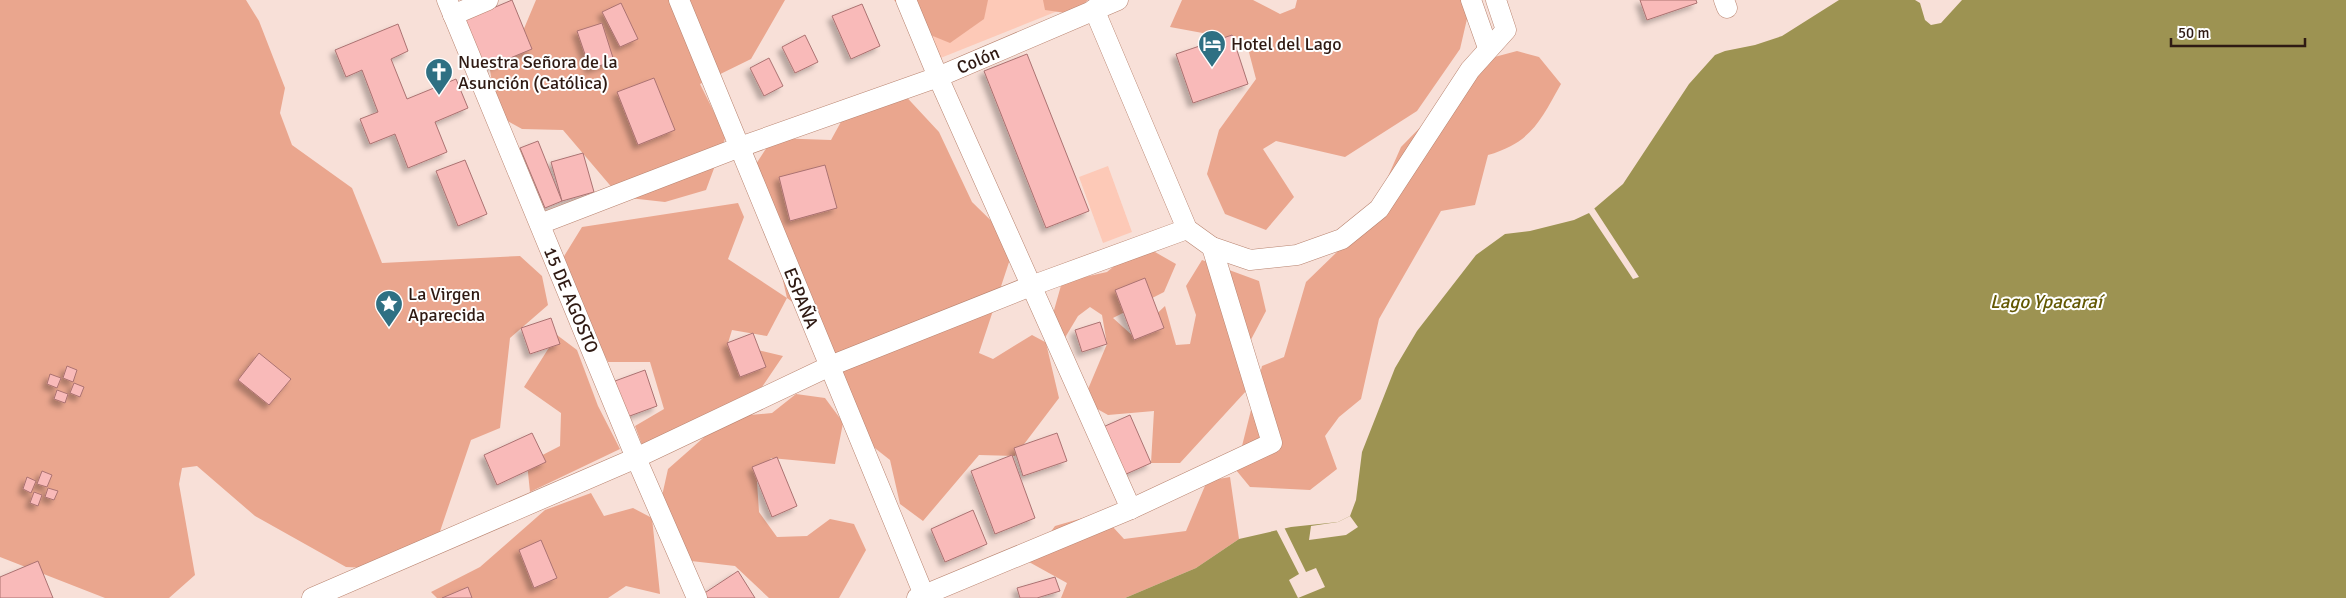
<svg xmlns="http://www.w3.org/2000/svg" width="2346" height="598" font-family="Signika,sans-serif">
<defs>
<filter id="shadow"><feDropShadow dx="-4.5" dy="4.5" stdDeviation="2.5" flood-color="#0004"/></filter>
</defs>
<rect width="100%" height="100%" fill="#f8e0d8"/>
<g fill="#fdc9b7">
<polygon points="908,0 1085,0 933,61"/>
<polygon points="1108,166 1132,232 1103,243 1079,177"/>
</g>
<g fill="#eaa68e">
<polygon points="0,0 246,0 259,21 285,88 280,113 292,145 352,188 382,263 520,256 542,276 548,305 510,338 500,428 471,440 432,555 391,569 346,567 255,516 197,466 182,468 179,484 195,575 169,598 105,598 0,557"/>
<polygon points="536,0 785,0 751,59 700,84 726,136 706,190 665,202 620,197 563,130 522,129 497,115 490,70 515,50"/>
<polygon points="894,0 988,0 984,19 950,43 923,32"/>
<polygon points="1043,0 1088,0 1073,14 1045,10"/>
<polygon points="1182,0 1253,0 1280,14 1295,8 1297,0 1465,0 1470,6 1460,49 1417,111 1345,157 1276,141 1263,149 1294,197 1266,230 1225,214 1207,174 1219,130 1256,79 1246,41 1170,27"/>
<path d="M1517,51l22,6 22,27c-21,37 -29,58 -73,71l-13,50 -34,6 -62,108 -18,80 -22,18 -14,19 12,33 -27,21 -60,-3 -14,-17 26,-104 22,-9 22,-75 62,-60 33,-75 86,-88z"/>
<polygon points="899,89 939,132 972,202 1015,244 979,353 993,359 1032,335 1045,342 1062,282 1107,272 1141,244 1176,264 1164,292 1113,318 1133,336 1165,306 1176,345 1190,344 1196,315 1186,286 1202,260 1259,281 1266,311 1245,351 1247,390 1180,463 1151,463 1154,411 1108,415 1083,401 1107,344 1102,315 1090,307 1078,316 1057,351 1046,343 1059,398 1015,456 979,455 923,521 900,504 890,460 843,423 835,464 771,458 757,482 759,512 777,537 807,536 830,519 854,524 866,550 839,598 769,598 735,566 691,561 658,514 668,469 727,417 772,413 796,394 825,398 842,421 811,316 787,298 767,336 732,330 728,343 783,356 762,387 642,445 635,426 664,409 650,362 608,362 558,266 582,227 738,203 744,217 728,259 787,298 756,164 773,138 831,140 853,100"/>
<polygon points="557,335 577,350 598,406 620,449 530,492 527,463 560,446 561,413 524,387"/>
<polygon points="1230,477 1239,539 1196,568 1125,598 1061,598 1067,583 1029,562 1055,526 1100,513 1124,539 1186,531 1207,481"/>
<polygon points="591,493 604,516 633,508 652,518 660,594 626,586 608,598 437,598 431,592 480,567 545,510"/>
</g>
<polygon fill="#9d9352" points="1839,0 1915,0 1920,3 1925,20 1931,25 1941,23 1962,0 2346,0 2346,598 1125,598 1196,568 1239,539 1291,527 1338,522 1350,516 1356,500 1362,452 1395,368 1417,331 1476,255 1505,234 1530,231 1574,220 1589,213 1623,184 1689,84 1715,55 1725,51 1755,45 1782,36"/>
<g fill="#f8e0d8">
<polygon points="1593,206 1594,208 1639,277 1633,279 1589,213 1588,211"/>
<polygon points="1350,516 1358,527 1346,535 1309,540 1311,526 1338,522"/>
<polygon points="1284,527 1306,572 1316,568 1325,587 1298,598 1289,580 1299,574 1276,529"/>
</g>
<g fill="#f9bab9" stroke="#ab7271" filter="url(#shadow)">
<polygon points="512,0 532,49 479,71 460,22"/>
<polygon points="1640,0 1696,0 1697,3 1647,20"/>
<polygon points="621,3 638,39 620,47 602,12"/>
<polygon points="862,4 880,46 851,59 832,16"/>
<polygon points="602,23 614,61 590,69 577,31"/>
<polygon points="398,24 408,51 391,59 407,99 456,79 468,108 435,122 447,152 408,168 395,134 370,144 360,119 378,112 362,70 346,77 335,50"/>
<polygon points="805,35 818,62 795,73 782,47"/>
<polygon points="1232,35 1248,84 1193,103 1176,54"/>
<polygon points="1027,54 1089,211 1046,228 984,71"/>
<polygon points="769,58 783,86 764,96 750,68"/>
<polygon points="654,78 675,130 638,145 617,92"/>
<polygon points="538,141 562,201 545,208 520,148"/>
<polygon points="583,153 594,192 562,201 551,162"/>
<polygon points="465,160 487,214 458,226 436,171"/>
<polygon points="825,165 837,208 790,221 779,177"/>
<polygon points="1145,278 1164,328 1134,340 1115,290"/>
<polygon points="551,318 560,344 530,354 521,328"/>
<polygon points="1100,322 1107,344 1082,352 1075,330"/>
<polygon points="753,333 766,367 740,377 727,343"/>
<polygon points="259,353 291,379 269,405 238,380"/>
<polygon points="67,366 77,370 73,382 63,378"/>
<polygon points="645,370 657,406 627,417 615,381"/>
<polygon points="50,374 61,378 57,388 47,384"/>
<polygon points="74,383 84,387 80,397 70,393"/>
<polygon points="57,390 68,394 65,403 54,399"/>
<polygon points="1130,415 1151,463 1124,475 1103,427"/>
<polygon points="532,433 546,462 497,485 484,455"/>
<polygon points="1057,433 1067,461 1023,476 1014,448"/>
<polygon points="1012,455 1035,518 995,534 971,471"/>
<polygon points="777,457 797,506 772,517 752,467"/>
<polygon points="42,471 52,475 47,487 37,484"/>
<polygon points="27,477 36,481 31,493 23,489"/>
<polygon points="48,488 58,491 54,500 45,497"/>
<polygon points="34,492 42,495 38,506 30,503"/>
<polygon points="973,510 987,544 945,562 931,529"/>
<polygon points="541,540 557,578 534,588 519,550"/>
<polygon points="38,561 53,598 0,598 0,577"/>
<polygon points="738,571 755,598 697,598"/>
<polygon points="1055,577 1060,591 1037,598 1020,598 1017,588"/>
<polygon points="468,587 472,598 442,598"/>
</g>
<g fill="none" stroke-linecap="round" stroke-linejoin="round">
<defs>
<g id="minor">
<polyline points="447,0 636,458 697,598"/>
<polyline points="679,0 924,595"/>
<polyline points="906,0 938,77 1118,0"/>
<polyline points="1471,0 1488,48"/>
<polyline points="1724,0 1727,8"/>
<polyline points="1094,9 1187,229 1212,247 1250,260 1297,255 1342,239 1379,209 1470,70 1506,30 1496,0"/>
<polyline points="453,15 488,0"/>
<polyline points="540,224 740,147 938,77 1131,509"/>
<polyline points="312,598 636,458 830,366 1031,286 1187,229"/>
<polyline points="917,598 1131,509 1272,443 1212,247"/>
</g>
</defs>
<use href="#minor" stroke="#b8836f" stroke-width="21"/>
<use href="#minor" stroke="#fff" stroke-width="20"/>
</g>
<defs>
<symbol id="hotel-pin" viewBox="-11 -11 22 30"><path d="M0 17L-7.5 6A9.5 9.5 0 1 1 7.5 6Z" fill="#2f7083" stroke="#fff"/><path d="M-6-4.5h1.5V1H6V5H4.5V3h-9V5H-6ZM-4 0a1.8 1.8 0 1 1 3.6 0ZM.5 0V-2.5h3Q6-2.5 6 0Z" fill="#fff"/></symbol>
<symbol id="church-pin" viewBox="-11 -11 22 30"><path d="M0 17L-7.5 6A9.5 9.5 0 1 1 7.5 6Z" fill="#2f7083" stroke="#fff"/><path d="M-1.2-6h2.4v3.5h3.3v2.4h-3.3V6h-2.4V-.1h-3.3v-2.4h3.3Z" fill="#fff"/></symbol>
<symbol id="sight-pin" viewBox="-11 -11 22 30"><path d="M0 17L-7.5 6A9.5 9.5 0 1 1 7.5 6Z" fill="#2f7083" stroke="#fff"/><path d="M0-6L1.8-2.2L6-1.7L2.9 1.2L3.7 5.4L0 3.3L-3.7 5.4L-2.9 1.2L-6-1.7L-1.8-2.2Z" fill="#fff"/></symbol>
</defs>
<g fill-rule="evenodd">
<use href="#hotel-pin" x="1196" y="28" width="32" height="43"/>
<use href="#church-pin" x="423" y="56" width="32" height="43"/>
<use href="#sight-pin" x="373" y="288" width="32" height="43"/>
</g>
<g text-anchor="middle" stroke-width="4" stroke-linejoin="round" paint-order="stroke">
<g font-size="18" fill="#2f1a13" stroke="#fff" text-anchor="start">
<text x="1231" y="50">Hotel del Lago</text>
<text x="458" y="68">Nuestra Señora de la<tspan x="458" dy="21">Asunción (Católica)</tspan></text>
<text x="408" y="300">La Virgen<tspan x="408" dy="21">Aparecida</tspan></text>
</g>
<g font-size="18" fill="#2f1a13" stroke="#fff">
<text transform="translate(978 60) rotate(-23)" y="6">Colón</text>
<text transform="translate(801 298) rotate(68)" y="6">ESPAÑA</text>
<text transform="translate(571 300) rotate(67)" y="6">15 DE AGOSTO</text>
</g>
<g font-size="19" font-style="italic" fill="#635803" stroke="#fff">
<text x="2046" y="308">Lago Ypacaraí</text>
</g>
</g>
<path d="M2171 38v8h134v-8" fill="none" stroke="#2f1a13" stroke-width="2.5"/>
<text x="2178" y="38" font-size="15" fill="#2f1a13" stroke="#ffffff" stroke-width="4" paint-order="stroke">50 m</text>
</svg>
